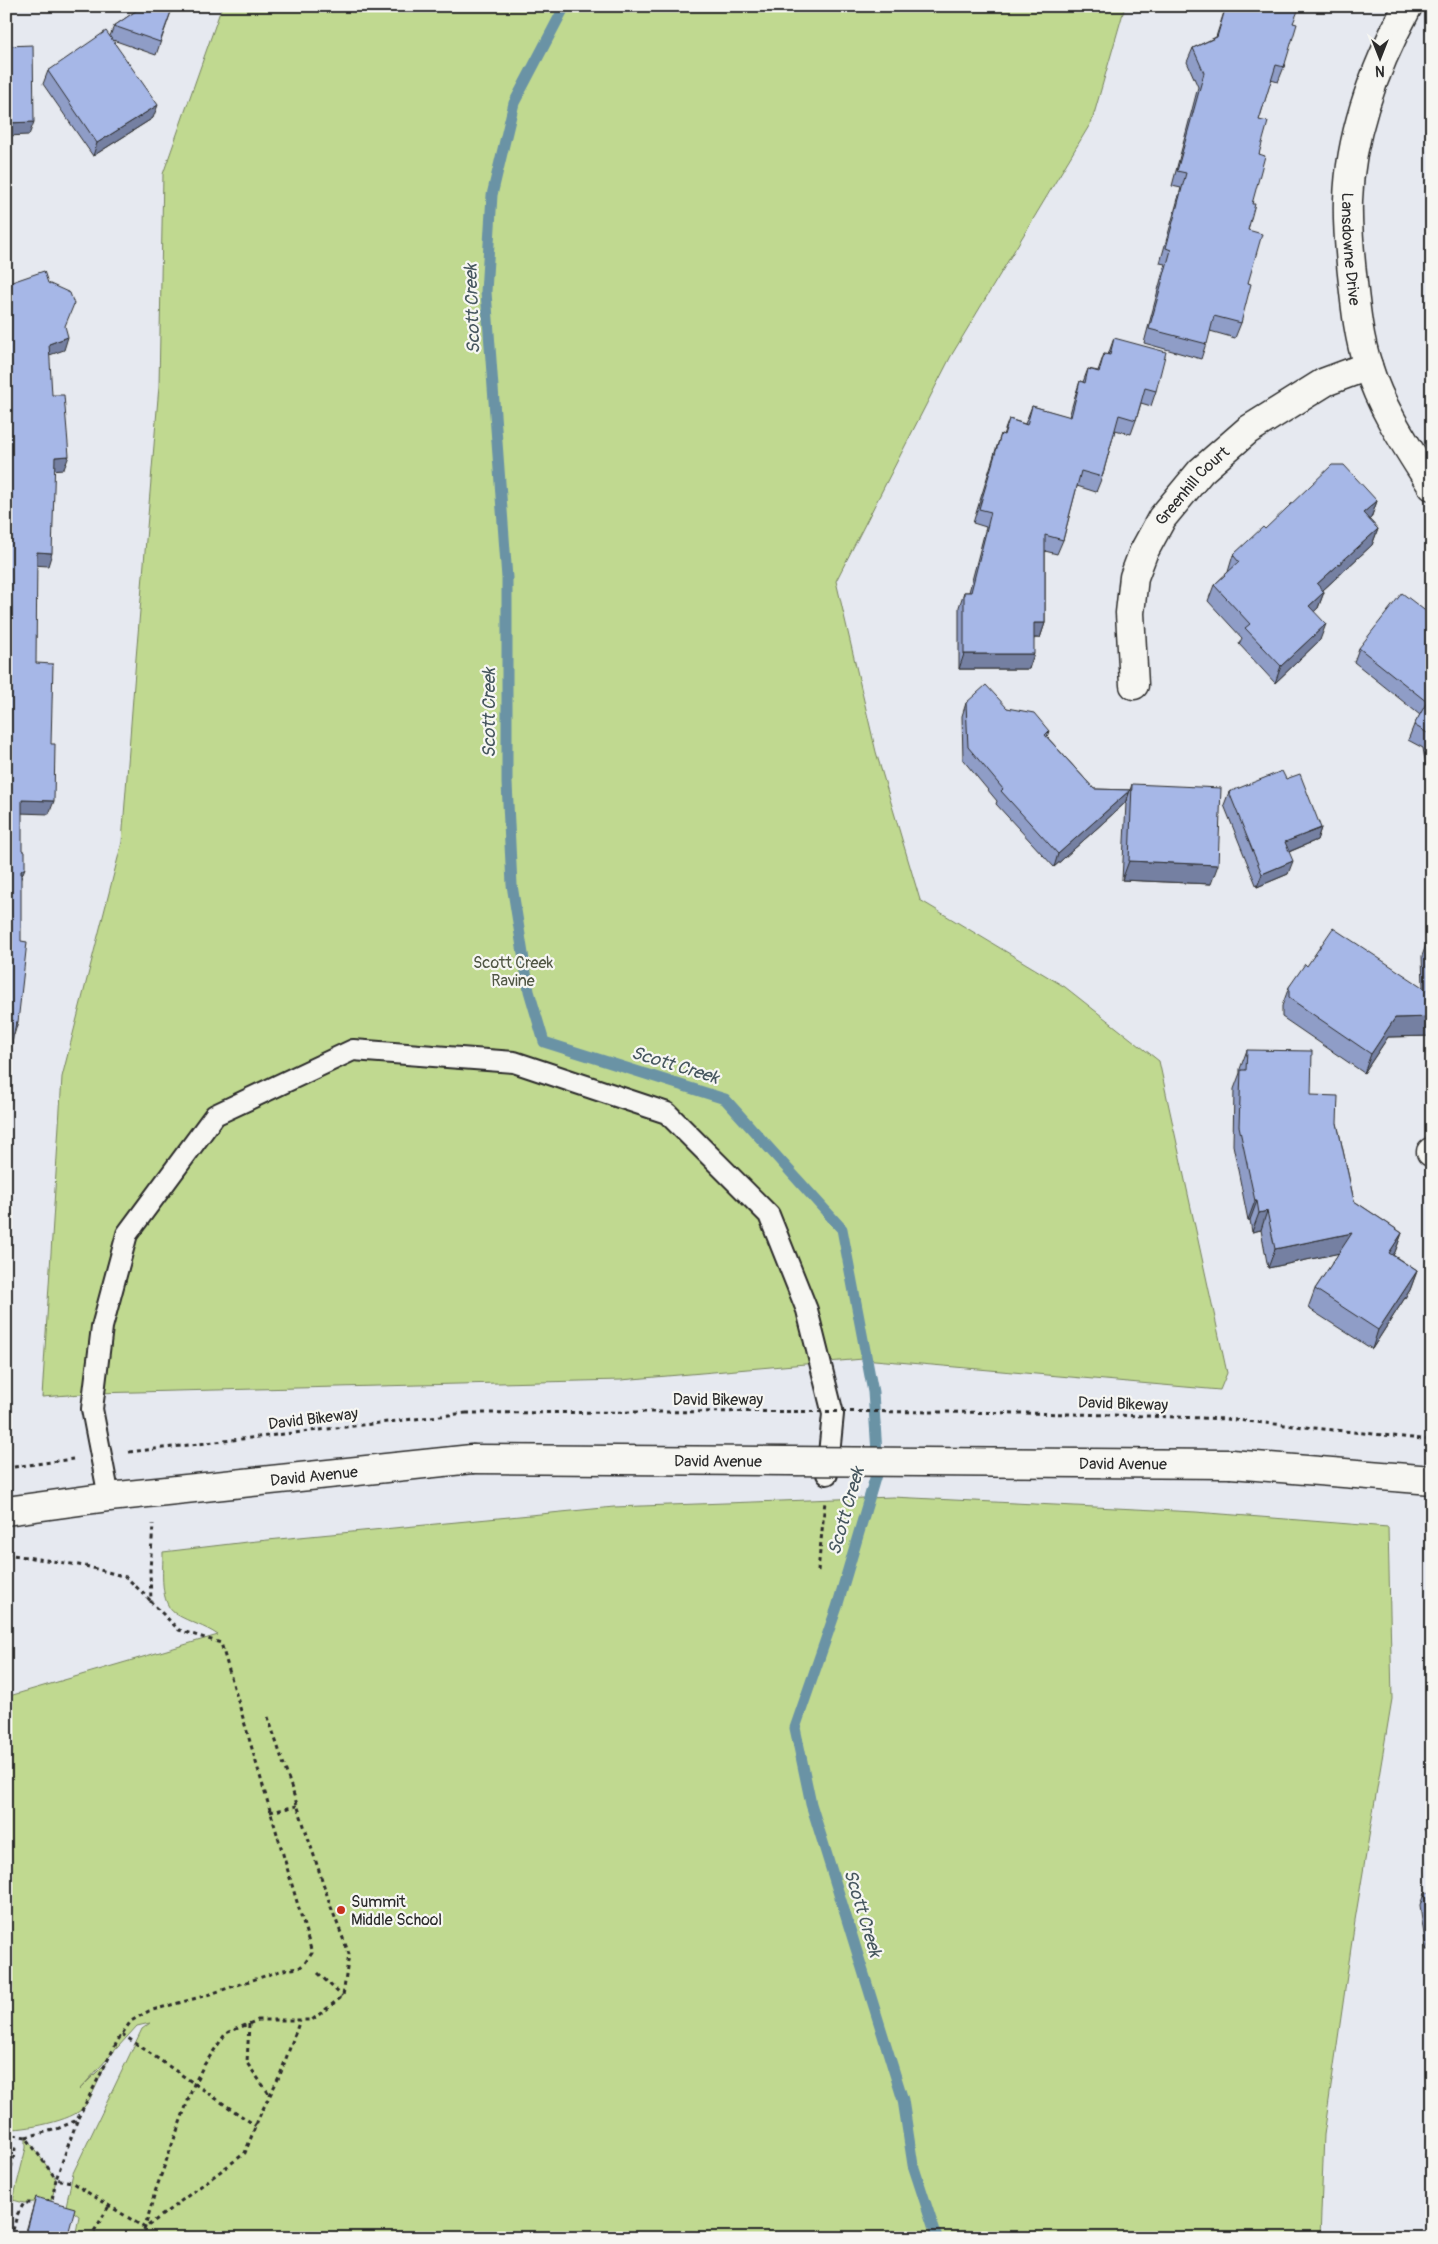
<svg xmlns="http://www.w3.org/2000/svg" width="1438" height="2244" font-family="Pangolin,sans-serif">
<rect width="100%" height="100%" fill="#e6e9f0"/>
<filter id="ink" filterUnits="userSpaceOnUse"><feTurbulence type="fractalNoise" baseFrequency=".02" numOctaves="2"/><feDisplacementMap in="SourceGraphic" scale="10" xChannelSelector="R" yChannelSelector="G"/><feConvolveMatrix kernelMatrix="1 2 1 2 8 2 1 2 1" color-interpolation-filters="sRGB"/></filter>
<g filter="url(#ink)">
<g fill="#c0d990" stroke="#76825e">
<polygon points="222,6 1125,6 1092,121 951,356 836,581 876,752 920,900 1065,987 1159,1061 1227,1373 1220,1390 863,1359 621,1380 95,1393 42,1397 62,1077 122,842 136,658 159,386 163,174"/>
<path d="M893,1497l303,15 192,15 4,172 -37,221 -31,215 -4,103h-1245l4,-22 -13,-10 7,-33 69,-144 8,-6 -13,3 -58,64 28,-28c-7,13 -14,35 -23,45 -11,14 -61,23 -78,22v-432l212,-62c-13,-9 -29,-13 -42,-21 -17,-10 -13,-44 -13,-62l84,-10 367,-35z"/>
<polygon points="26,2137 56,2179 52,2200 24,2203 13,2200 26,2148"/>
</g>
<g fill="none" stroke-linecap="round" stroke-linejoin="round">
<polyline stroke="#6b93a5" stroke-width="11" points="565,6 514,103 492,195 486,292 507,578 507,783 512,885 529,991 544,1042 725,1099 842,1229 873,1392 878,1468 837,1607 795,1728 811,1804 903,2100 913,2165 937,2238"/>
<defs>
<polyline id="lane" points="109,1497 92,1409 102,1327 127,1234 215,1115 353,1050 514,1062 667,1113 769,1215 807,1310 833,1414 827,1474"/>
<g id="street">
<path id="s1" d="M1134,685l-4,-72 4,-36 9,-24 19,-35 39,-47 47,-41 77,-48 43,-16"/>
<polyline points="1431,1152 1432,1152"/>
</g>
<g id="secondary">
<path id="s2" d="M1408,6c-32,59 -58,126 -60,194 -1,28 2,56 5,83 3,28 6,56 15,83 13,43 40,82 64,120"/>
<polyline points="1231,1464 1432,1480"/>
<path id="s3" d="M6,1511l103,-14 363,-38"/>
</g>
</defs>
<use href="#lane" stroke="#2b2b2b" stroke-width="24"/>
<use href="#street" stroke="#2b2b2b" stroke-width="31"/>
<use href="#secondary" stroke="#2b2b2b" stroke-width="31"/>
<g stroke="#2b2b2b" stroke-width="3" stroke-dasharray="4 4" stroke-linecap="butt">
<polyline points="1226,1419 1432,1440"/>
<polyline points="129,1452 466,1413"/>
<polyline points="6,1468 73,1459"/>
<polyline points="6,1554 85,1566 126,1577 151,1601"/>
<polyline points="818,1571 825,1501"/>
<polyline points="270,1812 297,1806"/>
<polyline points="318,1973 342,1996"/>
<polyline points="249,2024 247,2063 270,2095"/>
<polyline points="122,2034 256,2126"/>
<polyline points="77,2121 56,2179 71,2182 145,2228 245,2153 259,2117 280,2075 300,2020"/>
<polyline points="6,2134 26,2137 56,2179 52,2200 46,2201"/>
<polyline points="26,2137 57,2129 77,2120 118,2040 131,2021 149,2011 204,1996 283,1970 299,1968 305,1963 312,1953 221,1643 179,1630 151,1602 150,1570 153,1524"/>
<polyline points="6,2147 15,2149 6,2196"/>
<polyline points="11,2238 17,2215 24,2203 37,2203"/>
<polyline points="90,2238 109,2206"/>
<polyline points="142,2238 155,2192 194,2084 204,2065 226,2033 258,2020 312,2020 343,1996 349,1954 331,1907 268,1717"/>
</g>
<use href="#lane" stroke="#f6f6f2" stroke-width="20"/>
<use href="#street" stroke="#f6f6f2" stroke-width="28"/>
<use href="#secondary" stroke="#f6f6f2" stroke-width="28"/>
<defs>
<g id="secondary-bridge">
<path id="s4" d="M472,1459l759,5"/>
</g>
</defs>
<use href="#secondary-bridge" stroke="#2b2b2b" stroke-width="31" stroke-linecap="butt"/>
<path stroke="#2b2b2b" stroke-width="3" stroke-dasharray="4 4" stroke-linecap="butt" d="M466,1413c253,-1 507,-5 760,6"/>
<use href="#secondary-bridge" stroke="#f6f6f2" stroke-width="28"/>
</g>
<g fill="#8f9dc7" stroke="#2b2b2b">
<polygon points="132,6 173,6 156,55 113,40 153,118 93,156 43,84 48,71 110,36 114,26 139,9"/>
<polygon points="1226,6 1294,23 1284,67 1278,82 1271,80 1259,120 1259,154 1248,230 1248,283 1241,323 1235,338 1210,331 1201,359 1144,343 1165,264 1160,263 1181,188 1172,186 1198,87 1187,62 1193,48 1216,37"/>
<polygon points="1114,338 1156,391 1151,406 1141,403 1136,420 1131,434 1115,430 1102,477 1096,492 1077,486 1063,540 1057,554 1045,551 1045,623 1040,638 1034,638 1029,669 959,669 959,607 964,592 969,592 986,527 973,523 996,449 1001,434 1003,435 1009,419 1025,424 1032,406 1069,417 1075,396 1080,381 1083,382 1088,369 1098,371 1104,354 1108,355"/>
<polygon points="1377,501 1371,518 1369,519 1378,529 1372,545 1323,590 1324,592 1318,608 1314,611 1320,640 1275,683 1239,644 1242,638 1208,601 1214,585 1228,572 1233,555 1265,529"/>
<polygon points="1432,616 1432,769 1426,766 1423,748 1408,740 1414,725 1420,715 1354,662 1359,648"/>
<polygon points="966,703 1007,708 1049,731 1047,737 1094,789 1130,790 1125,803 1054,867 996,804 997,801 963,760 962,716"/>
<polygon points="1286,779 1321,828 1317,840 1289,852 1288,874 1257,887 1224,805 1229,792"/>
<polygon points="1132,784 1211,884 1122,880 1126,803"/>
<polygon points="1429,937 1432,937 1432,1036 1388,1037 1364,1073 1282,1017 1282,1006 1289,987 1307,966 1423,987 1422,956"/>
<polygon points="1247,1050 1311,1095 1337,1123 1354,1201 1402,1233 1395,1252 1393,1255 1417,1271 1410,1290 1372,1349 1308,1308 1315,1289 1339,1253 1268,1268 1261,1230 1252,1232 1250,1220 1248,1220 1233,1145 1234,1089 1240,1073 1240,1069"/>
<polygon points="1432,1809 1432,1833 1424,1830"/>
<polygon points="1432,1892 1432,1949 1426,1950 1420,1906 1424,1893"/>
<polygon points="1432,2137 1432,2157 1425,2155"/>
<polygon points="36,2197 67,2238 24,2238"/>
</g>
<g fill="#7480a2" stroke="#2b2b2b">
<polygon points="158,105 153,118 93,156 97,143"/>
<polygon points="34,122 29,135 6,136 6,123"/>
<polygon points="68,337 64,350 44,357 49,344"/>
<polygon points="69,456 64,469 50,470 55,457"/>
<polygon points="1377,501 1371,518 1357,530 1363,513"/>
<polygon points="1378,529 1372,545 1311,601 1317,584"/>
<polygon points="37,552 52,553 48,566 32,565"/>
<polygon points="1324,592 1318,608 1303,622 1309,606"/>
<polygon points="1034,623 1045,623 1040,638 1029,638"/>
<polygon points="1326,624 1320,640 1275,683 1281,666"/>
<polygon points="964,654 1034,654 1029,669 959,669"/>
<polygon points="1130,790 1125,803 1054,867 1058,854"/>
<polygon points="22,800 54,801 49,814 18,813"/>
<polygon points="1321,828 1317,840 1281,855 1285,842"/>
<polygon points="1129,861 1218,865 1211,884 1122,880"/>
<polygon points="1293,861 1288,874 1257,887 1262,874"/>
<polygon points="25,868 20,881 21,871"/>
<polygon points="1432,1017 1432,1036 1388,1037 1364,1073 1371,1054 1395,1018"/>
<polygon points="16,1022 18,1022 14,1035 11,1035"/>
<polygon points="1255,1201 1257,1201 1250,1220 1248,1220"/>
<polygon points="1267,1211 1261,1230 1252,1232 1259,1213"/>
<polygon points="1352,1233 1345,1252 1268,1268 1275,1249"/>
<polygon points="1402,1233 1395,1252 1382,1272 1389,1253"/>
<polygon points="1417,1271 1410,1290 1372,1349 1378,1330"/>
<polygon points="1432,1936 1432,1949 1426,1950 1431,1937"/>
</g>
<g fill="#a6b7e7" stroke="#2b2b2b">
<polygon points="143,6 173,6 160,42 114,26"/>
<polygon points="1226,6 1300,6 1293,23 1297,24 1284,67 1276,65 1259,120 1268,122 1259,154 1265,156 1252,204 1255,204 1248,230 1262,234 1248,283 1251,284 1241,323 1214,316 1207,344 1149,329 1171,250 1166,248 1186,173 1177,171 1204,73 1193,48 1217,37"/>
<polygon points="106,31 158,105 97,143 48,71"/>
<polygon points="33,45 34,122 6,123 6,46"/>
<polygon points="44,271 48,283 70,293 74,304 65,326 68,337 49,344 52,395 64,395 69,456 55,457 52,553 37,552 36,663 53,664 51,744 55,744 54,801 22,800 22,850 25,852 25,868 21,871 21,941 27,942 18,1022 16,1022 6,1077 6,284"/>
<polygon points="1114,338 1166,352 1156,391 1145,388 1136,420 1119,415 1102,477 1081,471 1063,540 1045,535 1045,623 1034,623 1034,654 964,654 964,592 971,592 991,512 979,509 1001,434 1004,435 1009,419 1027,425 1032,406 1071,417 1080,381 1085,383 1088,369 1099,372 1104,354 1110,355"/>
<polygon points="1332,465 1344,465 1377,501 1363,513 1378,529 1317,584 1324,592 1309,606 1326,624 1281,666 1245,628 1250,624 1214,585 1239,562 1233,555 1263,527 1265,529"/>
<polygon points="1402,593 1432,616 1432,752 1429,734 1414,725 1427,702 1359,648"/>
<polygon points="986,685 1007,708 1034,713 1049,731 1045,735 1094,789 1130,790 1058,854 1001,791 1003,789 968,747 966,703"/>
<polygon points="1282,771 1286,779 1300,774 1321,828 1285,842 1293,861 1262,874 1229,792"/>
<polygon points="1132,784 1221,788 1218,865 1129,861"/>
<polygon points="1333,928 1430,992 1429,937 1432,937 1432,1017 1395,1018 1371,1054 1289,998 1289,987 1305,964 1307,966"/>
<polygon points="1247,1050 1312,1051 1311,1095 1338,1096 1337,1123 1354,1201 1402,1233 1389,1253 1417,1271 1378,1330 1315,1289 1352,1233 1275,1249 1267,1211 1259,1213 1257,1201 1255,1201 1239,1126 1241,1070 1246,1070"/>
<polygon points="1432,1809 1432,1818 1429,1817"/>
<polygon points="1432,1892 1432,1936 1431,1937 1424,1893"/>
<polygon points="36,2197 75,2208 67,2238 25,2238"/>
</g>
</g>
<circle fill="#c8321e" stroke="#f6f6f2" stroke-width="2" cx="341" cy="1910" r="5"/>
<g text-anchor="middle" stroke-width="4.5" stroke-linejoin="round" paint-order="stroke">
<g font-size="16" fill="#2b2b2b" stroke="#f6f6f2">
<text dy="6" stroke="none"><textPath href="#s2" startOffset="254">Lansdowne Drive</textPath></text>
<text dy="6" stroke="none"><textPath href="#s1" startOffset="218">Greenhill Court</textPath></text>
<text x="718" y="1405">David Bikeway</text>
<text transform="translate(1123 1403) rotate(2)" y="6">David Bikeway</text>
<text transform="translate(313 1418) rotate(-7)" y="6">David Bikeway</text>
<text dy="6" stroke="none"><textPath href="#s4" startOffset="246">David Avenue</textPath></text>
<text dy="6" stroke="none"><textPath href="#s4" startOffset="651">David Avenue</textPath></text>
<text dy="6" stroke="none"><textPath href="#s3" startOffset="310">David Avenue</textPath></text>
</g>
<g font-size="16" fill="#505644" stroke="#f6f6f2">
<text x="513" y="968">Scott Creek<tspan x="513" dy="18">Ravine</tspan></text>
</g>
<g font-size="16" fill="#2b2b2b" stroke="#f6f6f2" text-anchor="start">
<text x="351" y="1907">Summit<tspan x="351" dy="18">Middle School</tspan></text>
</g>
<g font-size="18" font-style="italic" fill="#46565e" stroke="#f6f6f2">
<text transform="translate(472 309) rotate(-92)" y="6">Scott Creek</text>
<text transform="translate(489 713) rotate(-90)" y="6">Scott Creek</text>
<text transform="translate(675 1065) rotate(17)" y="6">Scott Creek</text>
<text transform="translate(846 1511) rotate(-74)" y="6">Scott Creek</text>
<text transform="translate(863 1913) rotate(73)" y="6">Scott Creek</text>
</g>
</g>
<rect width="1438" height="2244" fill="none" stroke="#f6f6f2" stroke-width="25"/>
<rect x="12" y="12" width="1413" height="2219" fill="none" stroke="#2b2b2b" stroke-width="2" filter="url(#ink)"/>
<g transform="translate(1380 58) rotate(180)" stroke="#f6f6f2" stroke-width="4" paint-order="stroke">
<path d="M0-4L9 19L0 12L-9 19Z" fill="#2b2b2b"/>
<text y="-8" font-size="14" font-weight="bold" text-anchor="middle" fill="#2b2b2b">N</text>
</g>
</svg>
